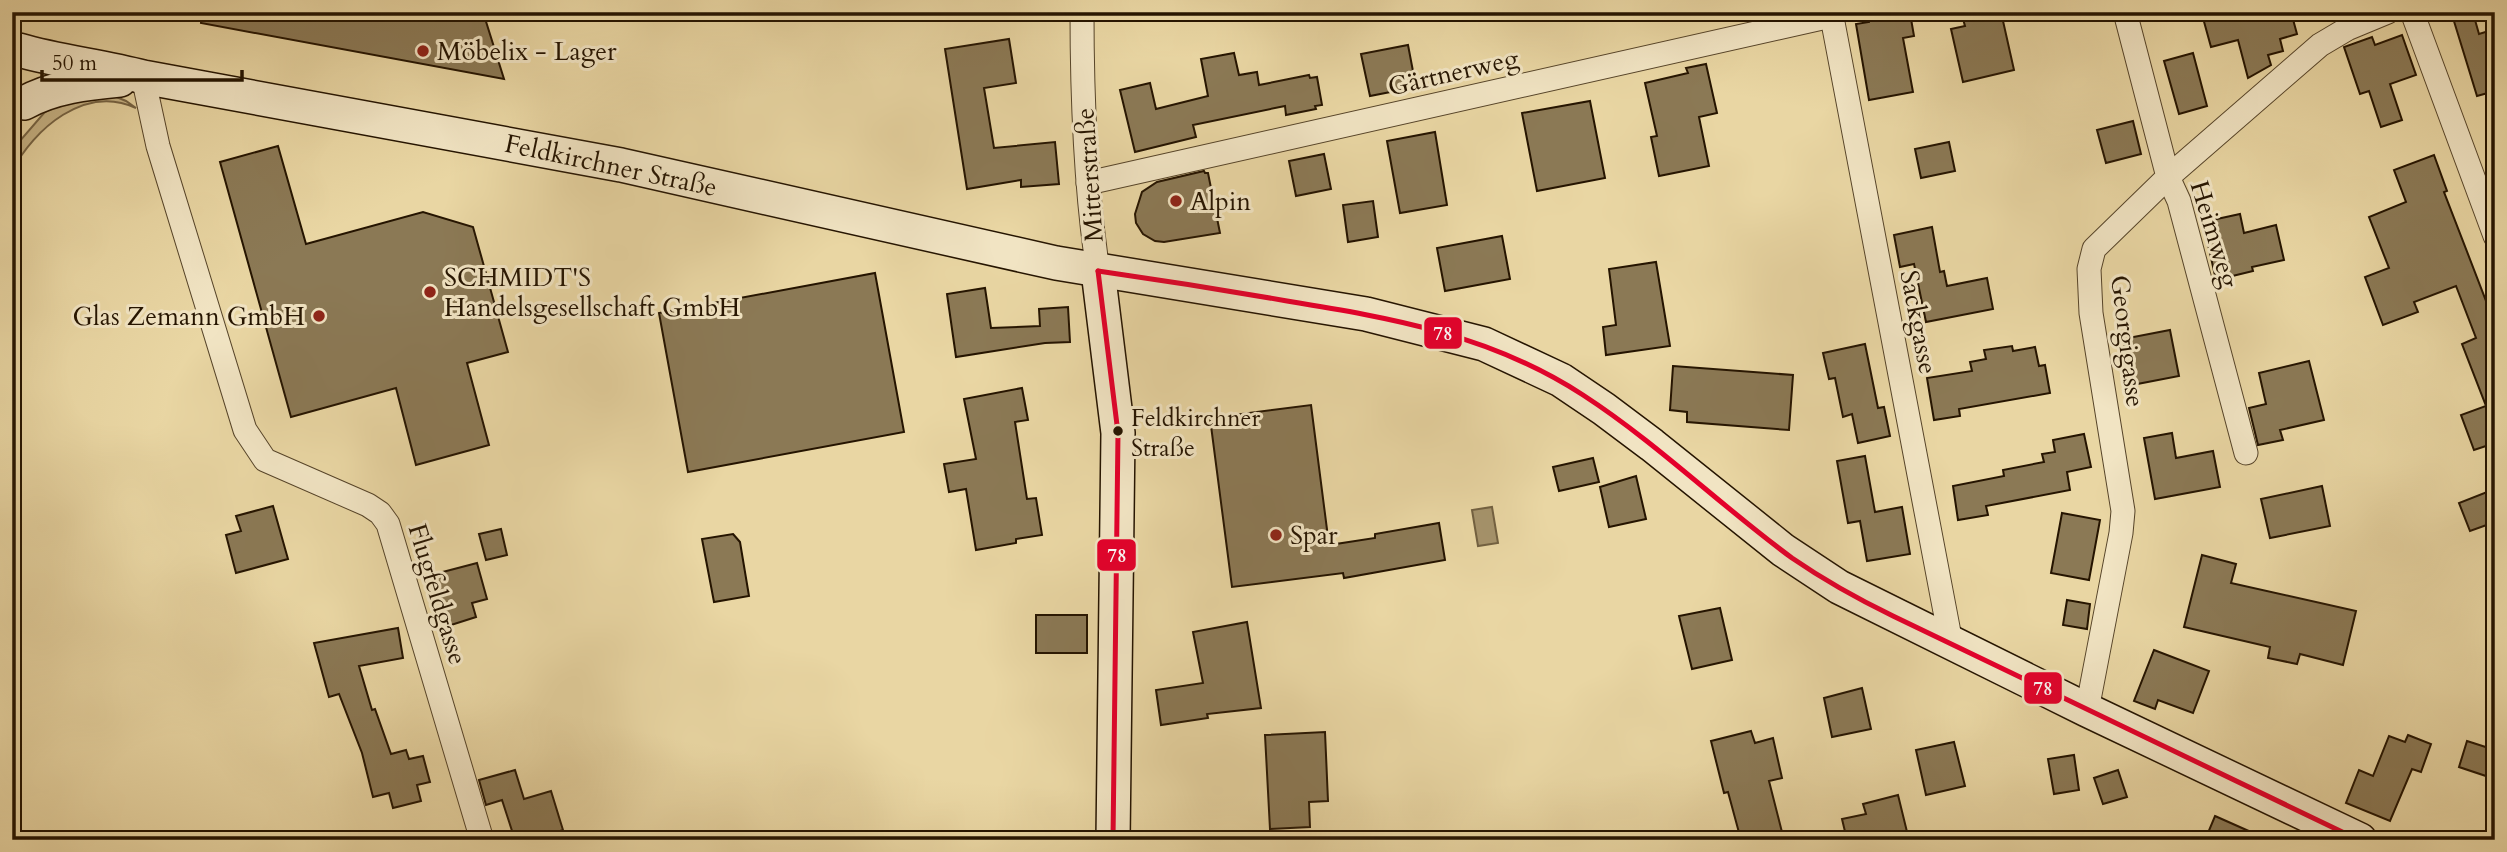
<svg xmlns="http://www.w3.org/2000/svg" width="2507" height="852" font-family="Cardo,serif">
<rect width="100%" height="100%" fill="#e9d6a3"/>
<filter id="stains"><feTurbulence type="fractalNoise" baseFrequency=".00286" numOctaves="4"/><feColorMatrix values="0 0 0 0 .2 0 0 0 0 .09 0 0 0 0 .02 0 0 0 .5 -.17"/></filter>
<radialGradient id="worn" r=".72"><stop offset=".6" stop-color="#630" stop-opacity="0"/><stop offset="1" stop-color="#630" stop-opacity=".3"/></radialGradient>
<path fill="#c8b587" stroke="#766444" stroke-width="2" d="M107,93l19,8 10,7c-51,-24 -102,21 -124,63v-21l32,-37 10,-7z"/>
<polygon fill="#a6946c" stroke="#726141" stroke-width="2" points="1492,507 1498,543 1478,546 1472,510"/>
<g fill="#8b7955" stroke="#251400" stroke-width="2">
<polygon points="202,12 483,12 504,79 201,23"/>
<polygon points="1993,12 2001,12 2014,70 1963,82 1951,29 1965,26 1963,19"/>
<polygon points="2229,12 2291,12 2297,34 2280,39 2283,51 2268,55 2271,65 2248,78 2238,40 2211,47 2203,18"/>
<polygon points="1910,13 1914,36 1903,38 1913,92 1869,100 1856,24 1869,22 1869,19"/>
<polygon points="2473,13 2479,34 2495,29 2495,63 2488,65 2495,91 2477,96 2453,18"/>
<polygon points="2402,35 2416,75 2390,84 2402,120 2381,127 2369,91 2360,94 2344,47 2372,37 2375,45"/>
<polygon points="1009,39 1016,83 984,88 994,148 1055,142 1059,184 1021,187 1021,180 967,189 945,49"/>
<polygon points="1408,45 1416,87 1370,96 1361,54"/>
<polygon points="1234,53 1239,75 1257,72 1259,85 1309,75 1310,78 1317,77 1322,105 1315,106 1316,109 1286,115 1285,106 1193,125 1196,137 1135,152 1120,90 1150,83 1156,109 1208,96 1201,59"/>
<polygon points="2193,53 2207,106 2179,114 2164,61"/>
<polygon points="1706,64 1717,113 1699,117 1709,166 1659,176 1651,137 1657,136 1645,83 1688,73 1686,68"/>
<polygon points="1590,101 1605,178 1537,191 1522,113"/>
<polygon points="2133,121 2141,154 2106,163 2097,130"/>
<polygon points="1435,132 1447,205 1400,213 1387,141"/>
<polygon points="1949,142 1955,171 1921,178 1915,149"/>
<polygon points="278,146 306,244 423,212 473,227 508,352 467,363 489,445 416,465 396,388 291,417 220,162"/>
<polygon points="1324,154 1331,189 1296,196 1289,161"/>
<polygon points="2434,155 2447,191 2444,192 2488,306 2490,305 2495,317 2495,443 2474,450 2461,415 2486,406 2462,344 2476,338 2456,286 2414,302 2418,312 2383,325 2365,277 2389,268 2369,217 2406,202 2394,170"/>
<polygon points="1204,171 1205,173 1208,173 1220,233 1164,242 1155,241 1143,234 1136,223 1135,214 1142,192 1157,182"/>
<polygon points="1373,201 1378,237 1348,242 1343,205"/>
<polygon points="2240,214 2244,233 2276,225 2284,260 2252,267 2253,271 2216,280 2203,222"/>
<polygon points="1932,227 1940,272 1944,271 1947,286 1987,278 1993,309 1926,322 1914,264 1900,267 1894,235"/>
<polygon points="1502,236 1510,279 1445,291 1437,248"/>
<polygon points="1656,262 1670,346 1606,355 1603,327 1616,325 1609,269"/>
<polygon points="875,273 904,432 688,472 659,313"/>
<polygon points="985,288 991,328 1040,326 1039,309 1068,307 1070,342 1045,343 956,357 947,294"/>
<polygon points="2170,330 2179,376 2132,385 2123,339"/>
<polygon points="1865,344 1878,408 1884,407 1890,436 1858,443 1852,414 1843,417 1835,378 1829,379 1823,353"/>
<polygon points="2012,346 2013,351 2035,347 2039,366 2045,365 2050,393 1959,409 1960,416 1934,420 1927,378 1972,371 1970,362 1986,359 1984,350"/>
<polygon points="2309,361 2324,420 2280,430 2283,440 2258,445 2249,408 2266,404 2259,373"/>
<polygon points="1673,366 1793,375 1789,430 1687,422 1687,412 1670,410"/>
<polygon points="1022,388 1028,420 1015,422 1027,499 1036,498 1042,535 1016,539 1016,543 976,550 966,489 949,492 944,464 976,459 964,399"/>
<polygon points="1311,405 1329,545 1375,538 1375,534 1439,523 1445,560 1344,578 1343,573 1232,587 1210,418"/>
<polygon points="2172,433 2176,458 2213,451 2220,487 2155,499 2144,438"/>
<polygon points="2084,434 2091,467 2067,472 2070,490 1986,506 1988,515 1958,520 1953,486 2004,476 2003,470 2044,462 2042,454 2055,452 2053,440"/>
<polygon points="1865,456 1875,512 1902,507 1910,554 1867,561 1860,521 1848,523 1837,461"/>
<polygon points="1593,458 1599,482 1559,491 1553,467"/>
<polygon points="1636,476 1646,519 1609,527 1600,487"/>
<polygon points="2322,486 2330,526 2270,538 2261,499"/>
<polygon points="2487,492 2495,511 2495,522 2470,531 2459,503"/>
<polygon points="273,506 288,559 236,573 226,535 241,531 236,516"/>
<polygon points="2062,513 2100,520 2089,580 2051,573"/>
<polygon points="501,529 507,555 486,560 479,534"/>
<polygon points="733,534 740,542 749,596 714,602 702,539"/>
<polygon points="2202,555 2236,564 2231,583 2356,611 2343,665 2300,654 2297,664 2268,658 2270,647 2184,627"/>
<polygon points="477,563 487,599 472,603 476,617 448,626 435,574"/>
<polygon points="2067,600 2090,604 2087,629 2063,625"/>
<polygon points="1720,608 1732,660 1692,669 1679,616"/>
<rect x="1036" y="615" width="51" height="38"/>
<polygon points="1247,622 1261,708 1207,714 1208,718 1161,725 1156,690 1203,683 1193,632"/>
<polygon points="398,628 403,658 359,666 372,710 375,709 391,754 406,750 409,759 423,756 430,782 417,785 421,801 393,808 389,793 373,797 362,753 339,694 329,697 314,643"/>
<polygon points="2154,650 2209,671 2193,713 2158,700 2155,709 2134,701"/>
<polygon points="1862,688 1871,729 1832,737 1824,698"/>
<polygon points="1751,731 1755,743 1773,738 1782,778 1769,781 1784,840 1741,840 1728,792 1724,793 1711,741"/>
<polygon points="1325,732 1328,801 1309,802 1310,827 1270,829 1265,735"/>
<polygon points="2408,735 2431,744 2421,772 2412,769 2390,821 2346,803 2359,770 2373,776 2389,736 2405,742"/>
<polygon points="2467,741 2495,750 2495,779 2459,767"/>
<polygon points="1954,742 1965,786 1926,795 1916,750"/>
<polygon points="2074,755 2079,790 2054,794 2048,759"/>
<polygon points="515,770 524,799 551,791 563,830 532,840 515,840 502,800 486,805 479,780"/>
<polygon points="2118,770 2127,797 2103,804 2094,778"/>
<polygon points="1898,795 1909,840 1847,840 1842,819 1866,814 1863,804"/>
<polygon points="2215,816 2269,840 2205,840"/>
</g>
<g fill="none" stroke-linecap="round" stroke-linejoin="round">
<defs>
<g id="street">
<path d="M1082,12c0,87 3,173 16,259"/>
<polyline points="1831,12 1951,643"/>
<polyline points="2412,12 2495,236"/>
<polyline points="143,77 158,146 245,430 265,460 368,505 380,513 388,524 482,840"/>
<polyline points="1088,183 1831,16"/>
<polyline points="2246,453 2179,201 2168,177 2320,45 2347,29 2388,12"/>
<polyline points="2087,710 2121,533 2123,511 2091,313 2089,269 2094,249 2168,177 2125,12"/>
</g>
<g id="secondary">
<path d="M19,50c41,12 83,16 124,27l478,88 435,98 310,51 118,30 77,36 43,29 48,36 131,105 56,37 248,123 273,130"/>
<path d="M24,103c29,-16 63,-20 96,-23"/>
<polyline points="1098,271 1118,433 1113,840"/>
</g>
</defs>
<use href="#street" stroke="#564429" stroke-width="25"/>
<use href="#secondary" stroke="#251400" stroke-width="36"/>
<use href="#street" stroke="#f1e4c3" stroke-width="23"/>
<use href="#secondary" stroke="#f1e4c3" stroke-width="33"/>
<defs>
<g id="bus-1">
<path d="M1098,271c63,9 126,19 189,30 105,17 204,34 296,94 74,48 138,111 209,163 32,22 66,41 101,58l466,224"/>
<polyline points="1098,271 1118,433 1113,840"/>
</g>
</defs>
<use href="#bus-1" stroke="#f1e4c3" stroke-width="10"/>
<use href="#bus-1" stroke="#e4002b" stroke-width="5"/>
</g>
<g fill="#8f2418" stroke="#f1e4c3" stroke-width="2.5">
<circle cx="423" cy="51" r="7"/>
<circle cx="1176" cy="201" r="7"/>
<circle cx="430" cy="292" r="7"/>
<circle cx="319" cy="316" r="7"/>
<circle cx="1276" cy="535" r="7"/>
</g>
<circle fill="#251400" stroke="#f1e4c3" stroke-width="2.5" cx="1118" cy="431" r="6"/>
<g text-anchor="middle" stroke-width="6" stroke-linejoin="round" paint-order="stroke">
<g font-size="24" fill="#251400" stroke="#f1e4c3" text-anchor="start">
<text x="1131" y="426">Feldkirchner<tspan x="1131" dy="30">Straße</tspan></text>
</g>
<g font-size="26" fill="#251400" stroke="#f1e4c3" text-anchor="start">
<text x="437" y="60">Möbelix - Lager</text>
<text x="1190" y="210">Alpin</text>
<text x="444" y="286">SCHMIDT'S<tspan x="444" dy="30">Handelsgesellschaft GmbH</tspan></text>
<text x="305" y="325" text-anchor="end">Glas Zemann GmbH</text>
<text x="1290" y="544">Spar</text>
</g>
<g font-size="26" fill="#251400" stroke="#f1e4c3">
<text transform="translate(1453 72) rotate(-13)" y="9">Gärtnerweg</text>
<text transform="translate(611 165) rotate(12)" y="9">Feldkirchner Straße</text>
<text transform="translate(1089 175) rotate(-94)" y="9">Mitterstraße</text>
<text transform="translate(2215 234) rotate(73)" y="9">Heimweg</text>
<text transform="translate(1919 322) rotate(79)" y="9">Sackgasse</text>
<text transform="translate(2128 341) rotate(83)" y="9">Georgigasse</text>
<text transform="translate(438 594) rotate(73)" y="9">Flugfeldgasse</text>
</g>
</g>
<g stroke="#f1e4c3" stroke-width="2.5">
<rect x="1423" y="316" width="40" height="34" rx="7" fill="#e4002b"/>
<rect x="1096" y="538" width="41" height="34" rx="7" fill="#e4002b"/>
<rect x="2023" y="671" width="40" height="34" rx="7" fill="#e4002b"/>
</g>
<g font-size="19" text-anchor="middle" font-weight="bold" fill="#fff">
<text x="1443" y="340">78</text>
<text x="1117" y="562">78</text>
<text x="2043" y="695">78</text>
</g>
<rect width="2507" height="852" fill="none" stroke="#e9d6a3" stroke-width="42"/>
<rect x="14" y="14" width="2479" height="824" fill="none" stroke="#251400" stroke-width="3.5"/>
<rect x="21" y="21" width="2465" height="810" fill="none" stroke="#251400" stroke-width="2"/>
<path d="M42 70v10h200v-10" fill="none" stroke="#251400" stroke-width="3.5"/>
<text x="52" y="70" font-size="21" fill="#251400" stroke="#f1e4c3" stroke-width="5" paint-order="stroke">50 m</text>
<rect width="100%" height="100%" filter="url(#stains)"/>
<rect width="100%" height="100%" fill="url(#worn)"/>
</svg>
